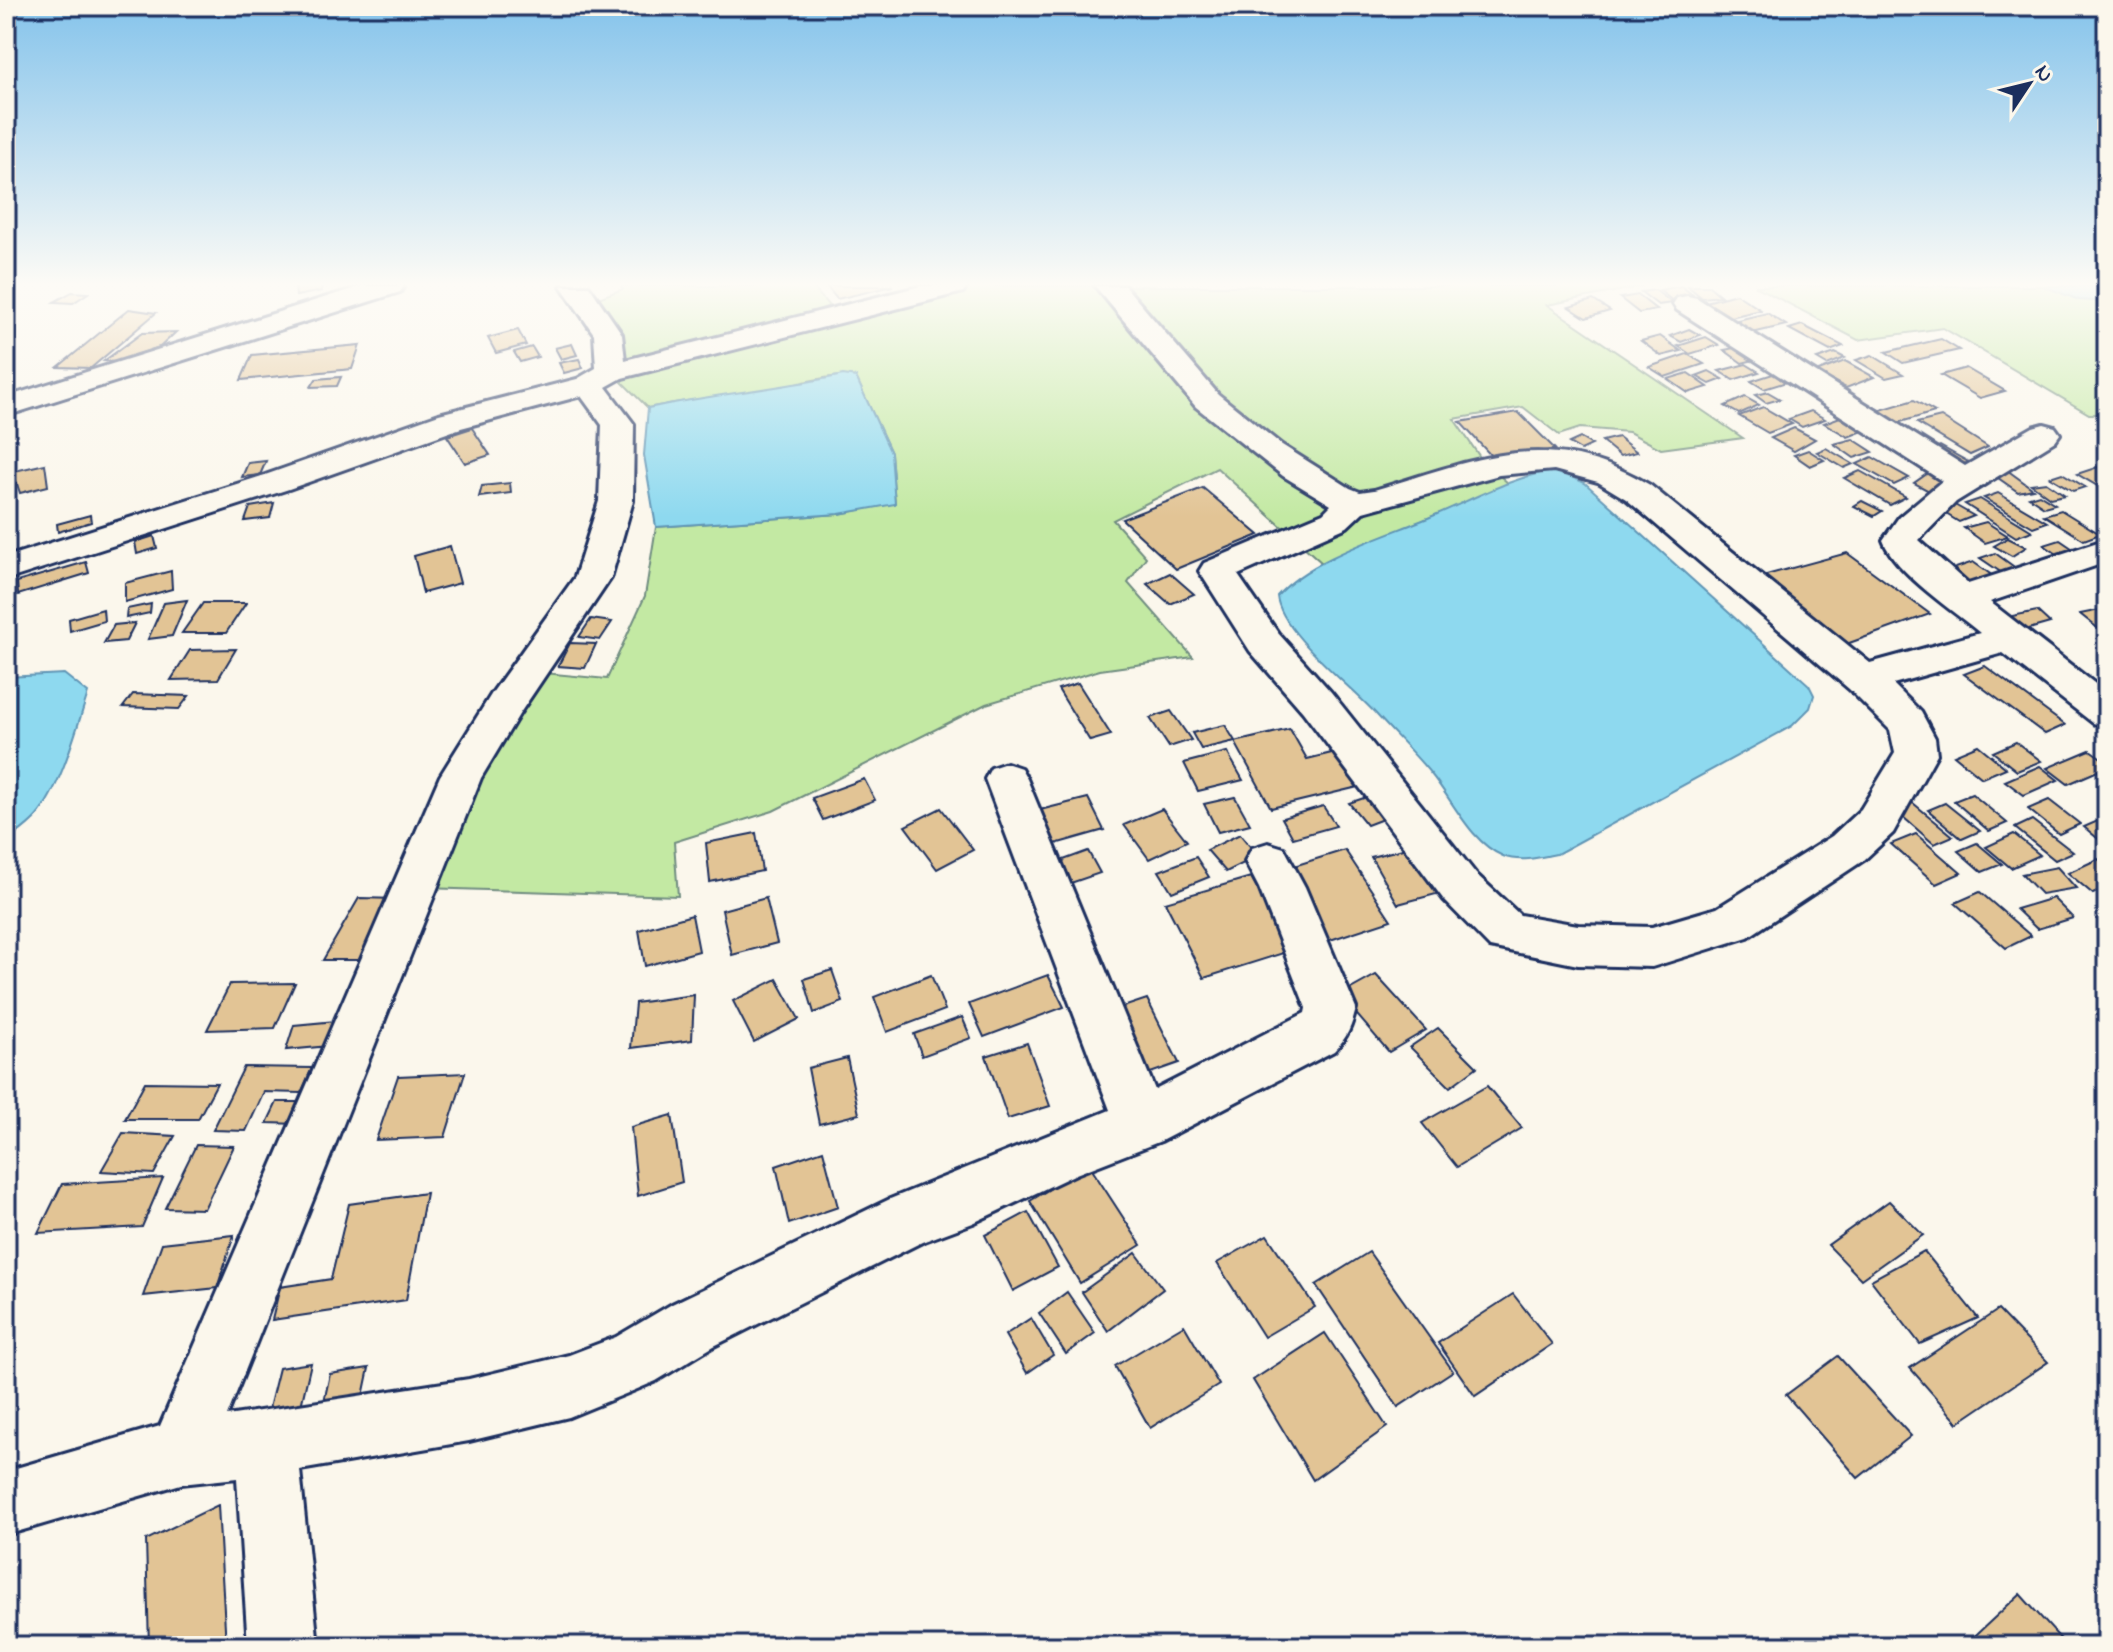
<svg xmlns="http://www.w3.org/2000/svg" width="2113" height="1652" font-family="'Indie Flower',sans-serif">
<rect width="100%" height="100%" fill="#fbf7ec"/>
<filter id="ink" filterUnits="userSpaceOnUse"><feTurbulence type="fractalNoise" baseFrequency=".0125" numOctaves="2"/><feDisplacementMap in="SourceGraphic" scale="16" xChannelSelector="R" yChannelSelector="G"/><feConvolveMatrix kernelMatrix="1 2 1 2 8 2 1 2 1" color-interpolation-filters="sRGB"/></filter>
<g filter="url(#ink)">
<g fill="#c3e9a3" stroke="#6f8c80" stroke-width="2">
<polygon points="621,286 812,286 829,306 795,319 625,364 618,341 598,298 623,289"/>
<path d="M976,286h667l-96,19 196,133 -82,11 -32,-17 -49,-4 -21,7 -36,-28 -69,12 28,41 27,24 -187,79 -105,-95 -104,52 33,37 -18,26 65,74 -93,13 -114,34 -213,107 -99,31 4,54 -253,-8 108,-216 74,7 38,-83 11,-69 183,-13 56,-11 -4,-50 -35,-76c-28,-4 -58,8 -86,12 -41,7 -81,10 -122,19l-26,-26 4,-13z"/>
<polygon points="1755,286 2043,286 2107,302 2107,414 2089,414 1943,328 1858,340"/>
</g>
<g fill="#8ed9ef" stroke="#6095b5" stroke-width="2">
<polygon points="2043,286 2107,286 2107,302 2079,300"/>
<path d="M843,375l13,2 35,76 4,51 -56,10 -183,13 -12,-72 4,-47c65,-14 130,-19 195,-33z"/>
<path d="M1556,470l29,13 224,202 5,10 -4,13 -18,18 -235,128c-18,3 -36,9 -54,2 -32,-13 -51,-57 -72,-82 -17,-21 -36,-39 -54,-59 -26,-29 -97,-83 -100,-119 35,-39 109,-60 158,-81 38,-16 79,-39 121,-45z"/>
<path d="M64,674l24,19c-12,37 -27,95 -52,124 -8,9 -20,17 -30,25v-165z"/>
</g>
<g fill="#e2c495" stroke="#1b2f5e" stroke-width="2">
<polygon points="295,286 321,286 322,291 296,296"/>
<polygon points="826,286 893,286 837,299"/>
<polygon points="1681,286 1697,298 1674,302 1659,290"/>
<polygon points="1688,286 1709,286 1721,296 1702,298"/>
<polygon points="1655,290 1672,303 1658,305 1641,292"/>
<polygon points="72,292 88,293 73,303 54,302"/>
<polygon points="1736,294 1761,310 1726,318 1702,303"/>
<polygon points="1638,295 1657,310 1639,313 1620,298"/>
<polygon points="1593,300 1610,311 1586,318 1569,307"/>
<polygon points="129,309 156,313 91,368 58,367"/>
<polygon points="1767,313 1786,325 1744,335 1725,323"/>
<polygon points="1802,325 1843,346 1830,351 1789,329"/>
<polygon points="1689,329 1700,335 1681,342 1670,336"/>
<polygon points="518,330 526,345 496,353 488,338"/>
<polygon points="176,332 160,347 115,362 104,361 142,333"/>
<polygon points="1660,336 1681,351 1661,356 1641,341"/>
<polygon points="1706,337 1719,345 1690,354 1678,346"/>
<polygon points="1941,339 1959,350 1903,363 1886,352"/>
<polygon points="572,344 577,355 561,359 555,348"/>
<polygon points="360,345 352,369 241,380 252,355"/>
<polygon points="1744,346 1762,358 1742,363 1724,350"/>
<polygon points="532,347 538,357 520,362 514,352"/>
<polygon points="1835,353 1845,358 1827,365 1817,359"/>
<polygon points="1687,354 1704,364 1665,377 1649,367"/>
<polygon points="1872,355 1903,374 1886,378 1856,360"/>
<polygon points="579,359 583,368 564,373 559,363"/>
<polygon points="1845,361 1874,377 1846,388 1816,372"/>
<polygon points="1746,364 1759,372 1733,380 1719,371"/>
<polygon points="1966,368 2005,391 1980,398 1941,375"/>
<polygon points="1709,371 1723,379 1710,384 1696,376"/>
<polygon points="1782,371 1796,379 1764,389 1751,381"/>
<polygon points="1688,373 1708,387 1688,393 1668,379"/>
<polygon points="341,377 337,386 311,387 316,379"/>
<polygon points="1768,392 1780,399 1766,403 1755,395"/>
<polygon points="1745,397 1759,405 1739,414 1725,406"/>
<polygon points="1914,400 1935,412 1887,426 1867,414"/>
<polygon points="1763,407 1792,424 1768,433 1739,416"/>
<polygon points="1811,411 1825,419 1802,427 1789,419"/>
<polygon points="1518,412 1555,449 1495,460 1460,422"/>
<polygon points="1840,417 1863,431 1848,437 1824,423"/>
<polygon points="1941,417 1988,447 1970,455 1917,423"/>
<polygon points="472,428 490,455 465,463 447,436"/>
<polygon points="1794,428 1815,439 1794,451 1771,438"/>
<polygon points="1618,437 1637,452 1620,456 1602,441"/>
<polygon points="1580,438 1592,445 1581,450 1569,443"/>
<polygon points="1853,439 1873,452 1854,458 1834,444"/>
<polygon points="1940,446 1970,463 1956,469 1925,452"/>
<polygon points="1826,448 1853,464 1844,468 1817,452"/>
<polygon points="1808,450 1824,460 1810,466 1794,455"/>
<polygon points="1872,457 1909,478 1894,485 1857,464"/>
<polygon points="266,461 260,475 242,477 248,463"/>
<polygon points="45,464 48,486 20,493 16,481 6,483 6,473"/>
<polygon points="2101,466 2107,470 2106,491 2077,474"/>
<polygon points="1934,469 1950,477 1931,492 1914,483"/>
<polygon points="2007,470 2033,489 2018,492 1991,473"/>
<polygon points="1860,471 1906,497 1890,505 1844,478"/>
<polygon points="2062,473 2085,487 2073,491 2050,477"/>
<polygon points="2046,482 2065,495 2050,498 2031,484"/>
<polygon points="510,483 511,493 479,497 482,486"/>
<polygon points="1203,488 1259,535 1176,569 1122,519"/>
<polygon points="1998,493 2047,522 2033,527 1984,498"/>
<polygon points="2039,494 2055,504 2044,507 2029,497"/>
<polygon points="1980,499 2032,531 2016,537 1965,504"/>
<polygon points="1862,501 1882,511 1874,516 1854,506"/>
<polygon points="274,503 270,518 245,521 250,507"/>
<polygon points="1953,504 1974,516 1959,522 1938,509"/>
<polygon points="2061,510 2100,534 2084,540 2044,515"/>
<polygon points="90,515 91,522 58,532 57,524"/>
<polygon points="1986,522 2008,536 1985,543 1964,528"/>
<polygon points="154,536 157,548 137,554 135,542"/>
<polygon points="2008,538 2026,547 2012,556 1994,546"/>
<polygon points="2060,540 2079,553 2063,558 2044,545"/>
<polygon points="450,546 460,583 423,593 414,556"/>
<polygon points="1847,553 1930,614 1838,647 1759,577"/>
<polygon points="1995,553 2020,571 2005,575 1980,558"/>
<polygon points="86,562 89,573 18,595 17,582"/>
<polygon points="1973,562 1996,578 1967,588 1944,572"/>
<polygon points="171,571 172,589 125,602 125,583"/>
<polygon points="1170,573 1194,594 1170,604 1147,584"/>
<polygon points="187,600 172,636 148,639 164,603"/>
<polygon points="203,603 246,603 226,633 182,633"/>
<polygon points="151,604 150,613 126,618 127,609"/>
<polygon points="103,609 104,621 70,631 69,619"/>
<polygon points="2105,609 2105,634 2080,614"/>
<polygon points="2037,611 2050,623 2018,632 2002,618"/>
<polygon points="591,619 612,622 600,640 579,637"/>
<polygon points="135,623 126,641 104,643 114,625"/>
<polygon points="570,643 596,644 585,668 558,666"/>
<polygon points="236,649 218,679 171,680 190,650"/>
<polygon points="1985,666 2065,725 2045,734 1964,674"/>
<polygon points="1078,683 1111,735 1090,741 1058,689"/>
<polygon points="133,694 189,696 179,709 123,707"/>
<polygon points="1171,711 1191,740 1169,747 1150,718"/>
<polygon points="1225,725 1235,741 1201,749 1192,733"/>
<polygon points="1290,729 1307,759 1340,751 1362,786 1271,808 1235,742"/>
<polygon points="2016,742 2041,761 2017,771 1993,752"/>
<polygon points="1978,745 2006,768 1982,778 1954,755"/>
<polygon points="2090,750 2107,762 2107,767 2068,784 2047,768"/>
<polygon points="1227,752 1243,780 1198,791 1184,763"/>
<polygon points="2040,766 2058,780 2024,795 2005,781"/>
<polygon points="864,779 875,800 823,820 812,798"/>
<polygon points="1972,794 2007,823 1989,831 1954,801"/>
<polygon points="1370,796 1388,817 1367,825 1349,803"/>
<polygon points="1235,797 1250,824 1218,832 1204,804"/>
<polygon points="1088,798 1104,830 1055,844 1040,810"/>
<polygon points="2049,800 2080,824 2059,834 2028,809"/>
<polygon points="1913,803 1953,836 1934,844 1895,810"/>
<polygon points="1945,803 1980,831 1962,839 1928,810"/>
<polygon points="1323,806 1336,826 1293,838 1282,818"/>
<polygon points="941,808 973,850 937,869 905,826"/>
<polygon points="1162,809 1187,841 1149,859 1124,825"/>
<polygon points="2107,817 2107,840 2102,842 2084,827"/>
<polygon points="2032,820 2073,852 2055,860 2015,828"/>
<polygon points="756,833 762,871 710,882 706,843"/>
<polygon points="1240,834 1258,856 1226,872 1207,850"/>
<polygon points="1916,834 1961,873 1936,884 1891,844"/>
<polygon points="2014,834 2040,855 2011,868 1986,847"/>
<polygon points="1977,843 2002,864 1982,872 1958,851"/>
<polygon points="1415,846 1444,892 1398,904 1371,857"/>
<polygon points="1345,850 1391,920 1324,942 1281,870"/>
<polygon points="1088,851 1100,873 1059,887 1047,866"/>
<polygon points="1196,857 1209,877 1172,892 1159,871"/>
<polygon points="2098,859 2107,866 2107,887 2093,894 2068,873"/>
<polygon points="2057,867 2076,888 2041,894 2022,874"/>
<polygon points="1251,877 1293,950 1204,978 1165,902"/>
<polygon points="1980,892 2031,936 2006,948 1955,903"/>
<polygon points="359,898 398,899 369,960 323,960"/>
<polygon points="766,898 777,943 732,955 722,910"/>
<polygon points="2053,898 2073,918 2037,929 2016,909"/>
<polygon points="692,915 699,951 645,966 639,930"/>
<polygon points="832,970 843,1002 814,1013 804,979"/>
<polygon points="931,975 945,1010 887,1032 874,997"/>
<polygon points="1048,975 1064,1007 984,1037 969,1004"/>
<polygon points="1376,975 1426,1030 1389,1052 1340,995"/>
<polygon points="777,979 799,1019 754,1042 733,1001"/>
<polygon points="295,983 275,1028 207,1030 230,984"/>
<polygon points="694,995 692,1040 631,1048 635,1003"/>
<polygon points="1147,999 1179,1063 1139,1077 1108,1012"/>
<polygon points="962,1017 971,1038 922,1056 914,1034"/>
<polygon points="337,1021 329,1046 286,1050 294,1025"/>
<polygon points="1438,1028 1477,1067 1450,1087 1410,1047"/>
<polygon points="1027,1043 1050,1106 1008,1119 986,1056"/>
<polygon points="847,1058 859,1114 819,1124 808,1068"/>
<polygon points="244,1067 312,1068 301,1093 264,1092 246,1131 213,1130"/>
<polygon points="465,1073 445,1137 376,1140 398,1076"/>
<polygon points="145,1082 217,1083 198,1119 125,1119"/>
<polygon points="1487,1086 1522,1128 1457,1167 1422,1123"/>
<polygon points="277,1102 309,1102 300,1124 267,1123"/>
<polygon points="672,1115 682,1182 638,1196 631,1127"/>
<polygon points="123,1133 175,1136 154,1174 101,1171"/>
<polygon points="196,1145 234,1146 204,1209 165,1208"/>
<polygon points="823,1150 838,1207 789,1224 776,1166"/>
<polygon points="1089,1165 1141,1245 1080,1283 1030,1201"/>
<polygon points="163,1178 142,1227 38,1233 62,1184"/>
<polygon points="426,1193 406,1300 272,1320 280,1287 331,1279 349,1204"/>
<polygon points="1889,1201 1923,1235 1861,1279 1828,1245"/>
<polygon points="1028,1212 1058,1267 1013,1291 985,1235"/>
<polygon points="234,1235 217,1288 143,1296 162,1243"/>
<polygon points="1267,1235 1315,1307 1264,1337 1217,1263"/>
<polygon points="1924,1251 1978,1318 1920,1344 1871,1280"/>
<polygon points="1369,1252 1453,1371 1398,1407 1316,1285"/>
<polygon points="1136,1253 1163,1289 1108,1331 1082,1292"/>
<polygon points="1067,1292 1095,1333 1066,1354 1039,1313"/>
<polygon points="1513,1294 1552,1344 1475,1396 1438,1343"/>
<polygon points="1998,1310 2048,1362 1958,1423 1910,1368"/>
<polygon points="1031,1318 1053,1355 1027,1373 1005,1335"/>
<polygon points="1184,1325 1219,1385 1150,1428 1115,1366"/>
<polygon points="1325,1333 1387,1427 1313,1480 1253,1380"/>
<polygon points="1838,1356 1911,1436 1858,1478 1786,1395"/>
<polygon points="311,1363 298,1419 265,1424 279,1368"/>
<polygon points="369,1368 359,1415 320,1420 330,1374"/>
<polygon points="218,1505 226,1646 149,1646 146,1540"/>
<polygon points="2020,1594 2067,1646 1964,1646"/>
</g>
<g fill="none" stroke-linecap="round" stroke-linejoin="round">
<defs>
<g id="minor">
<polygon points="362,286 404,286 400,292 6,416 6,397"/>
<path d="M561,286h28l33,48 3,26 296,-74h46l-4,6 -341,86 -16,9 28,37 -1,77 -22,77 -91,135 -39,65 -254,638 242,-37 100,-24 47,-18 56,-33 218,-105 220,-89 -125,-331 6,-11 15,-5 15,5 6,11 128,311 150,-77 1,-5 -47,-120 -14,-27 7,-13 16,-5 16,5 21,39 51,121c-4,18 -9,30 -22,43l-173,90 -85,33 -103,49 -51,19 -208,104 -58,35 -21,9 -66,27 -100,24 -169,29 18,176h-70l-11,-168 -56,6 -175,51v-64l154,-45 280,-650 52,-83 83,-116 24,-76 3,-76 -21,-29 -120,32 -172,61 -283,91v-23l259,-82 174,-61 138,-35 19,-11 -2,-34z"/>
<path d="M1095,286h30l93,108 64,51 68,43 10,4 14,-2c103,-31 175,-65 276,-5l220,178 110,-30c-27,-23 -85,-60 -97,-93l16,-23 43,-36 -265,-171 -4,-6 4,-6 10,-2 10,2 268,168 68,-39 11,-3 11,3 5,7 -5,7 -99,61 -37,38 49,44 139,-45v23l-117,40 117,91v34l-14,-4 -90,-70 -110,31 28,28 14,26 2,16 -44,79 -29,27 -116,77 -96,30 -74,-2 -88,-18 -46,-47 -141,-188 -53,-61 -51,-80 5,-8 119,-50 8,-8 -48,-29 -87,-69zM1554,470l44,12 28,17 223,190 41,41 5,23 -34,56 -29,27 -115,72 -65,19 -74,-2 -58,-10 -44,-41 -145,-182 -53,-59 -40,-58 109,-48 16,-15 136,-37z"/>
</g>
</defs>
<use href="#minor" stroke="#1b2f5e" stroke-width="6"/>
<use href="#minor" fill="#fbf7ec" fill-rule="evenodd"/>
</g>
</g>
<linearGradient id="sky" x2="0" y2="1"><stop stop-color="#84c3eb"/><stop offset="0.55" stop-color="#fdfbf6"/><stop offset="1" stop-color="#fdfbf6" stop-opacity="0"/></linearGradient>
<rect width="2113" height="517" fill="url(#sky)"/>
<rect width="2113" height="1652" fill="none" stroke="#fbf7ec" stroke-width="32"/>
<rect x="16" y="16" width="2081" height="1620" fill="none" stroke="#1b2f5e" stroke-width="3" filter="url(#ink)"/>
<g transform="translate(2029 84) rotate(55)" stroke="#fbf7ec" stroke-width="6" paint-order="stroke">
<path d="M0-6L14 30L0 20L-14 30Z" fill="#1b2f5e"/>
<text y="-12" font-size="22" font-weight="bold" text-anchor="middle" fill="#1b2f5e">N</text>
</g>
</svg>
